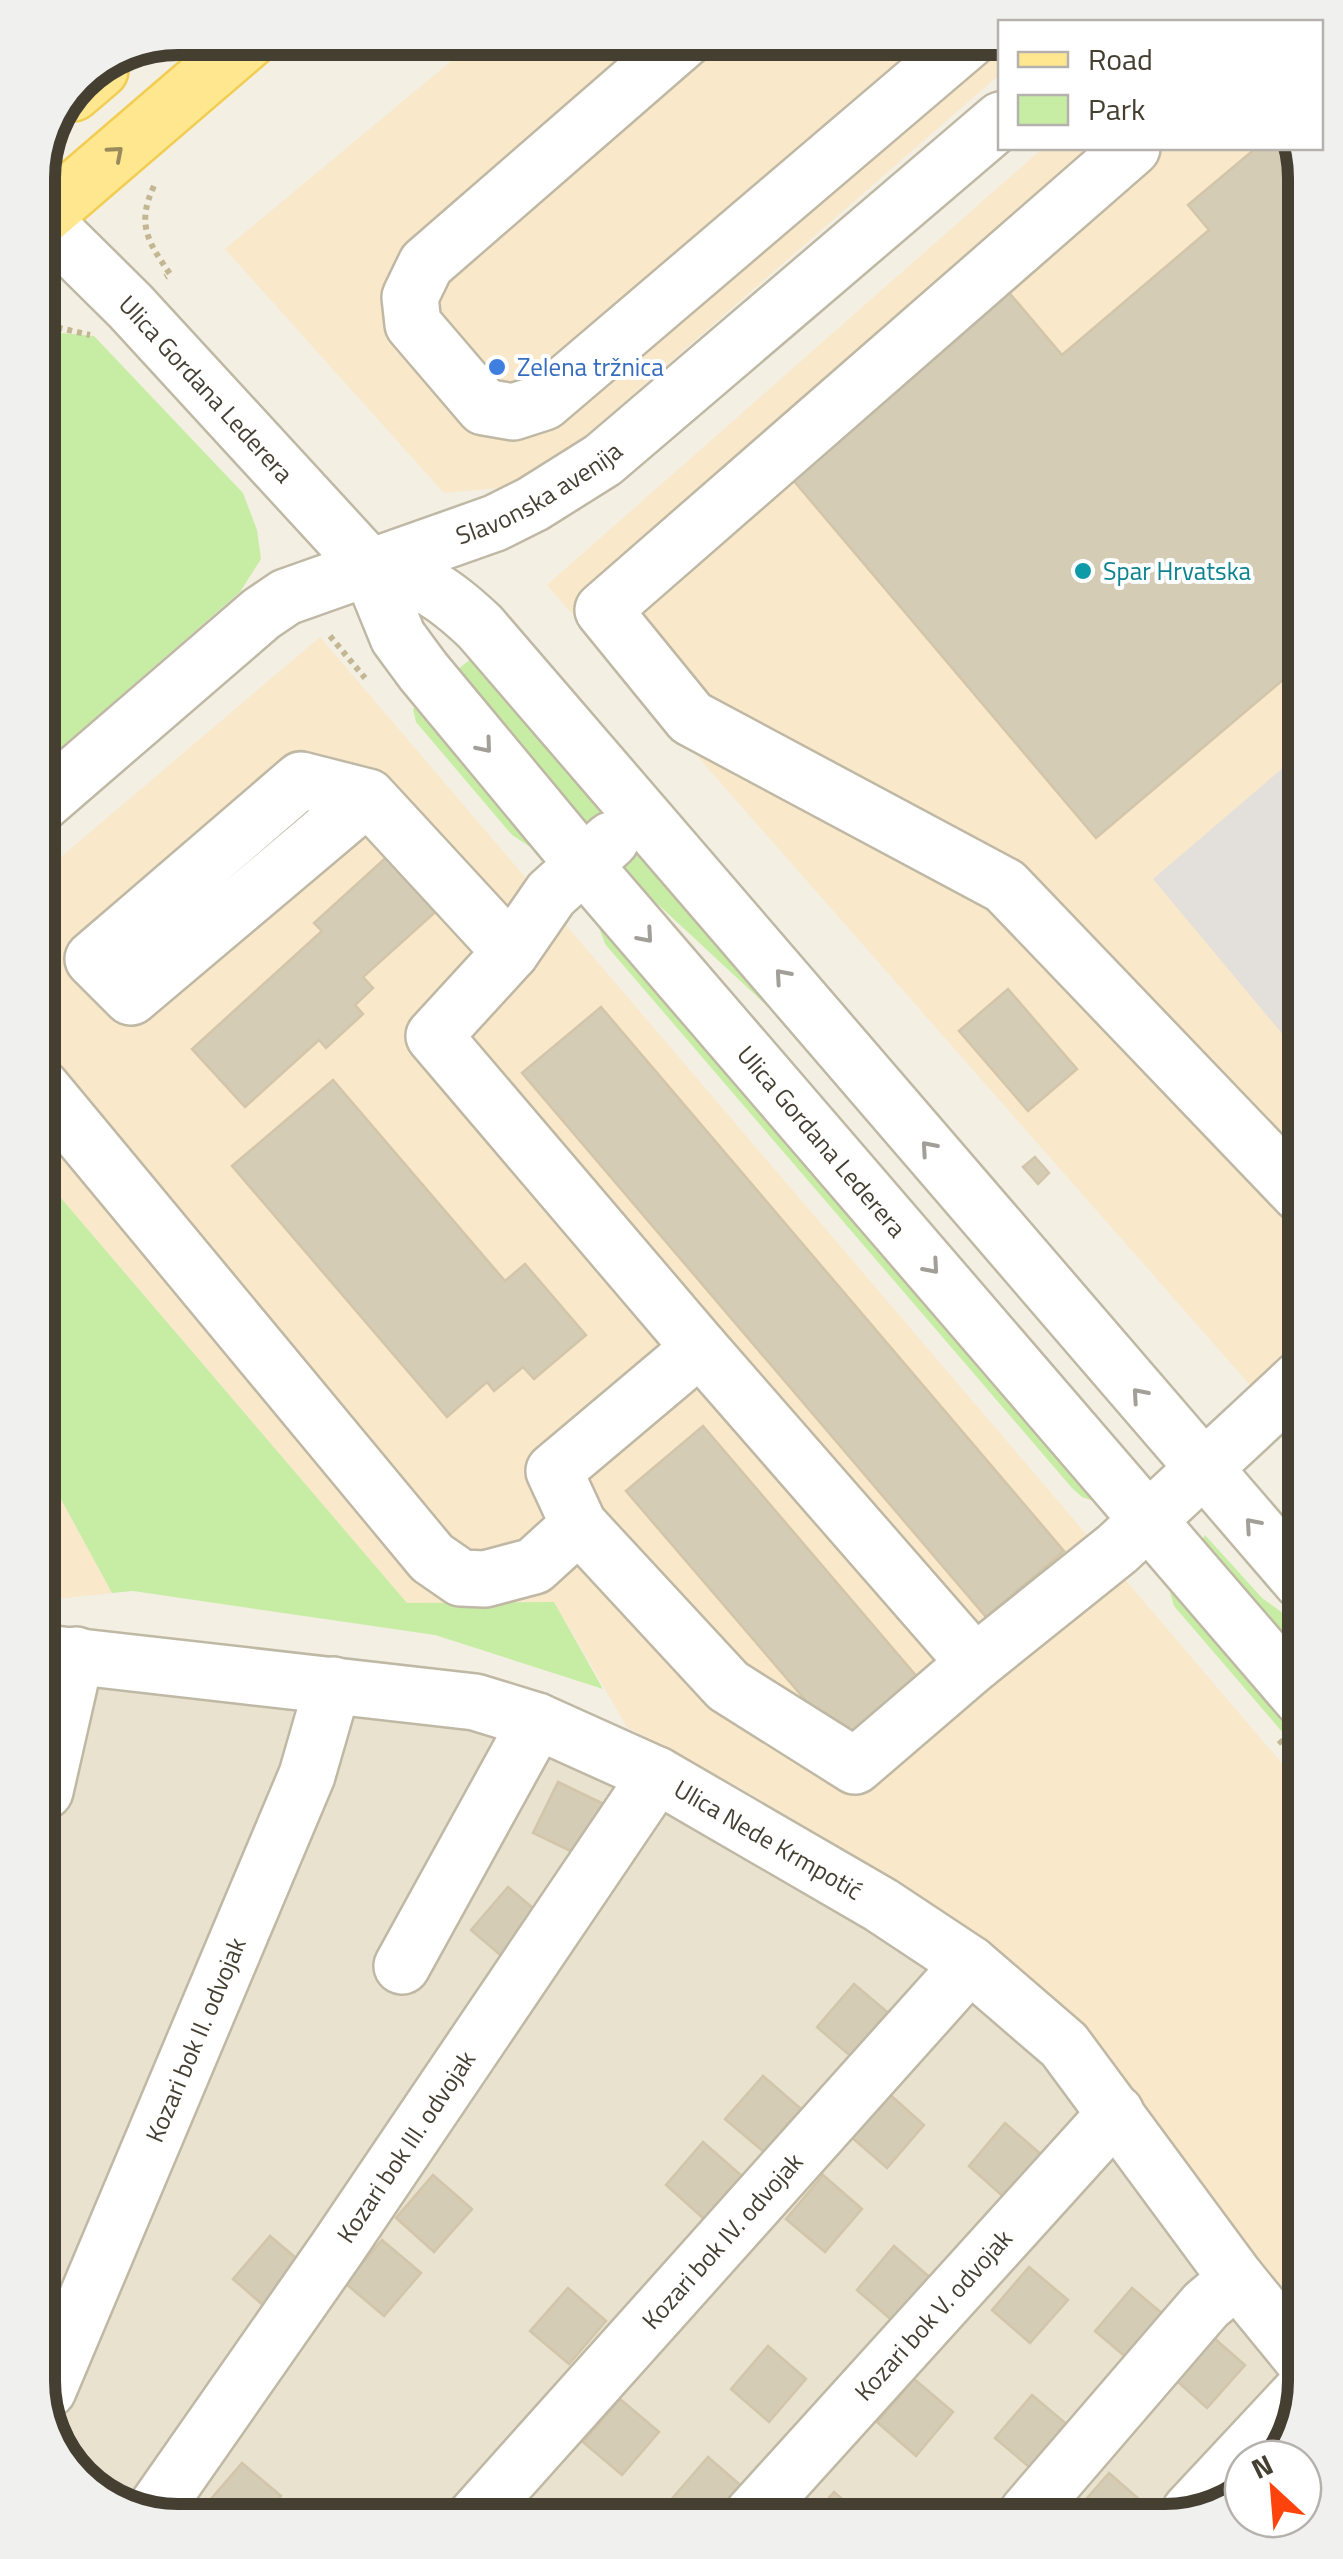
<svg xmlns="http://www.w3.org/2000/svg" width="1343" height="2559" font-family="'Titillium Web',sans-serif">
<rect width="100%" height="100%" fill="#f3efe2"/>
<polygon fill="#e8e2cf" points="45,1669 298,1698 505,1734 668,1801 970,1995 1096,2109 1076,2131 1161,2201 1304,2385 1282,2459 1243,2459 1219,2511 170,2521 100,2497 48,2435"/>
<g fill="#f9e8ca">
<polygon points="479,38 1000,38 1000,74 529,485 444,493 225,249"/>
<polygon points="1043,148 1295,148 1301,1443 547,585"/>
<polygon points="320,637 1303,1788 1305,2321 982,1941 907,1886 742,1789 627,1727 554,1602 407,1603 43,1177 41,874"/>
<polygon points="44,1468 112,1593 45,1600"/>
</g>
<g fill="#c7eda5">
<polygon points="39,331 94,336 243,493 257,530 261,559 240,592 41,765"/>
<polygon points="478,653 605,811 605,822 593,837 451,675"/>
<polygon points="421,703 544,856 512,835 416,722 413,709"/>
<polygon points="635,845 837,1071 621,870"/>
<polygon points="593,911 1105,1505 1082,1497 1072,1488 605,944"/>
<polygon points="43,1177 407,1603 554,1602 603,1689 435,1635 133,1591 112,1593 44,1468"/>
<polygon points="1205,1535 1262,1598 1302,1627 1302,1646 1261,1616 1199,1544"/>
<polygon points="1164,1572 1302,1730 1302,1755 1174,1606"/>
</g>
<polygon fill="#e3e0db" points="1298,755 1299,1054 1153,879"/>
<g fill="#d5ccb6" stroke="#d2c5a9" stroke-width="2.5">
<polygon points="1256,148 1295,148 1297,668 1096,838 788,474 1006,289 1062,355 1209,230 1188,205"/>
<polygon points="391,853 441,907 363,977 373,988 355,1005 363,1014 326,1048 319,1040 245,1107 192,1049 322,931 314,923"/>
<polygon points="1008,989 1077,1069 1028,1111 959,1031"/>
<polygon points="601,1007 1064,1551 986,1617 522,1073"/>
<polygon points="333,1080 505,1281 525,1264 586,1335 534,1379 523,1367 494,1391 487,1382 447,1417 232,1166"/>
<polygon points="1035,1157 1049,1173 1038,1184 1023,1167"/>
<polygon points="703,1426 919,1679 843,1744 626,1491"/>
<polygon points="558,1782 604,1804 579,1855 533,1833"/>
<polygon points="508,1887 547,1920 510,1963 471,1930"/>
<polygon points="854,1984 893,2017 855,2060 817,2027"/>
<polygon points="763,2076 801,2109 764,2152 725,2119"/>
<polygon points="886,2091 924,2125 887,2168 849,2135"/>
<polygon points="1005,2123 1044,2157 1007,2200 969,2166"/>
<polygon points="703,2142 742,2176 704,2219 666,2185"/>
<polygon points="433,2175 472,2209 434,2252 396,2218"/>
<polygon points="823,2175 862,2209 825,2252 786,2219"/>
<polygon points="270,2236 309,2269 271,2312 233,2279"/>
<polygon points="382,2240 421,2273 384,2316 345,2283"/>
<polygon points="894,2246 933,2280 895,2323 857,2290"/>
<polygon points="1029,2267 1068,2300 1030,2343 992,2310"/>
<polygon points="568,2288 606,2321 569,2364 530,2331"/>
<polygon points="1132,2288 1171,2321 1134,2364 1095,2331"/>
<polygon points="1206,2331 1245,2365 1207,2408 1169,2374"/>
<polygon points="768,2346 806,2379 769,2422 731,2389"/>
<polygon points="914,2379 953,2412 916,2456 877,2422"/>
<polygon points="1032,2395 1071,2428 1034,2471 995,2438"/>
<polygon points="620,2399 659,2432 622,2475 583,2442"/>
<polygon points="708,2457 747,2491 726,2516 689,2516 671,2500"/>
<polygon points="242,2463 281,2496 260,2520 222,2521 205,2506"/>
<polygon points="1109,2473 1148,2507 1144,2511 1075,2512"/>
<polygon points="834,2492 859,2514 814,2515"/>
</g>
<g fill="none" stroke-linecap="round" stroke-linejoin="round">
<defs>
<g id="minor">
<polyline points="686,38 426,264 410,297 413,324 484,407 513,412 544,402 971,38"/>
<polyline points="1132,148 603,610 691,718 1005,886 1300,1194"/>
<path id="s1" d="M38,215l92,91 239,260 29,71 25,34 161,194 718,834"/>
<path d="M369,566c53,14 71,23 111,61l822,955"/>
<polyline points="368,797 131,997 93,959 301,780 368,797 511,952"/>
<path id="s2" d="M41,804l220,-190 25,-17 209,-74 38,-19 70,-44 398,-340"/>
<polyline points="611,840 551,894 511,952 434,1036 700,1348 975,1663"/>
<polyline points="42,1088 432,1558 461,1578 485,1579 534,1566 579,1525"/>
<polyline points="700,1348 554,1471 579,1525 728,1686 855,1766 975,1663 1117,1549 1301,1378"/>
<path id="s3" d="M45,1653l430,49 62,19 120,54 224,130 89,59 94,81 173,234 68,83"/>
<polyline points="45,1791 76,1655"/>
<polyline points="402,1966 537,1721"/>
<path id="s4" d="M48,2390l259,-615 26,-90"/>
<polyline points="1190,2511 1302,2391"/>
<polyline points="1027,2513 1206,2305 1237,2279"/>
<path id="s5" d="M151,2515l185,-265 321,-475"/>
<path id="s6" d="M752,2515l364,-402"/>
<path id="s7" d="M474,2518l496,-554"/>
</g>
<g id="major">
<polyline points="73,93 100,70"/>
<polyline points="38,221 251,38"/>
</g>
</defs>
<use href="#minor" stroke="#bfb8a4" stroke-width="60"/>
<use href="#major" stroke="#f1cd52" stroke-width="60"/>
<g stroke="#c3b693" stroke-width="6" stroke-dasharray="5 5" stroke-linecap="butt">
<polyline points="297,49 318,38"/>
<path d="M154,186c-18,38 -6,56 16,88l-5,3"/>
<polyline points="38,323 90,335"/>
<polyline points="330,636 365,678"/>
<polyline points="1279,1740 1303,1767"/>
</g>
<use href="#minor" stroke="#fff" stroke-width="55"/>
<use href="#major" stroke="#ffe78f" stroke-width="55"/>
</g>
<defs><path id="oneway-chevron" d="M-2-3.5L2.5 0L-2 3.5" fill="none" stroke-width="1.6" stroke-linecap="round" stroke-linejoin="round" transform="scale(2.5)"/></defs>
<use stroke="#998b5c" href="#oneway-chevron" transform="translate(116 153) rotate(-41)"/>
<g stroke="#a29f98">
<use href="#oneway-chevron" transform="translate(485 746) rotate(50)"/>
<use href="#oneway-chevron" transform="translate(646 936) rotate(49)"/>
<use href="#oneway-chevron" transform="translate(782 976) rotate(-131)"/>
<use href="#oneway-chevron" transform="translate(928 1148) rotate(-131)"/>
<use href="#oneway-chevron" transform="translate(932 1267) rotate(49)"/>
<use href="#oneway-chevron" transform="translate(1139 1395) rotate(-131)"/>
<use href="#oneway-chevron" transform="translate(1252 1525) rotate(-131)"/>
</g>
<circle fill="#3f7fe0" stroke="#fff" stroke-width="4" cx="497" cy="367" r="10"/>
<circle fill="#0f9aa8" stroke="#fff" stroke-width="4" cx="1083" cy="571" r="10"/>
<g text-anchor="middle" stroke-width="8" stroke-linejoin="round" paint-order="stroke">
<g font-size="25" fill="#366cbe" stroke="#fff" text-anchor="start">
<text x="517" y="376">Zelena tržnica</text>
</g>
<g font-size="25" fill="#453f32" stroke="#fff">
<text dy="9" stroke="none"><textPath href="#s1" startOffset="242">Ulica Gordana Lederera</textPath></text>
<text dy="9" stroke="none"><textPath href="#s2" startOffset="595">Slavonska avenija</textPath></text>
<text dy="9" stroke="none"><textPath href="#s1" startOffset="1218">Ulica Gordana Lederera</textPath></text>
<text dy="9" stroke="none"><textPath href="#s3" startOffset="758">Ulica Nede Krmpotić</textPath></text>
<text dy="9" stroke="none"><textPath href="#s4" startOffset="380">Kozari bok II. odvojak</textPath></text>
<text dy="9" stroke="none"><textPath href="#s5" startOffset="448">Kozari bok III. odvojak</textPath></text>
<text dy="9" stroke="none"><textPath href="#s7" startOffset="372">Kozari bok IV. odvojak</textPath></text>
<text dy="9" stroke="none"><textPath href="#s6" startOffset="270">Kozari bok V. odvojak</textPath></text>
</g>
<g font-size="25" fill="#0d838f" stroke="#fff" text-anchor="start">
<text x="1103" y="580">Spar Hrvatska</text>
</g>
</g>
<path d="M0 0H1343V2559H0ZM178 55H1165A123 123 0 0 1 1288 178V2381A123 123 0 0 1 1165 2504H178A123 123 0 0 1 55 2381V178A123 123 0 0 1 178 55Z" fill="#f0f0ef" fill-rule="evenodd"/>
<path fill="none" stroke="#453f32" stroke-width="12" d="M178 55H1165A123 123 0 0 1 1288 178V2381A123 123 0 0 1 1165 2504H178A123 123 0 0 1 55 2381V178A123 123 0 0 1 178 55Z"/>
<rect x="998" y="20" width="325" height="130" fill="#ffffff" stroke="#b5b2ad" stroke-width="2.5"/>
<rect x="1018" y="52" width="50" height="15" fill="#ffe78f" stroke="#b5b2ad" stroke-width="2.5"/>
<text x="1088" y="70" font-size="30" fill="#453f32">Road</text>
<rect x="1018" y="95" width="50" height="30" fill="#c7eda5" stroke="#b5b2ad" stroke-width="2.5"/>
<text x="1088" y="120" font-size="30" fill="#453f32">Park</text>
<g transform="translate(1273 2489) rotate(334)"><circle r="48" fill="#ffffff" stroke="#b5b2ad" stroke-width="2.5"/>
<path d="M0-8L18 38L0 25L-18 38Z" fill="#ff430d"/>
<text y="-15" font-size="28" font-weight="bold" text-anchor="middle" fill="#453f32">N</text>
</g>
</svg>
